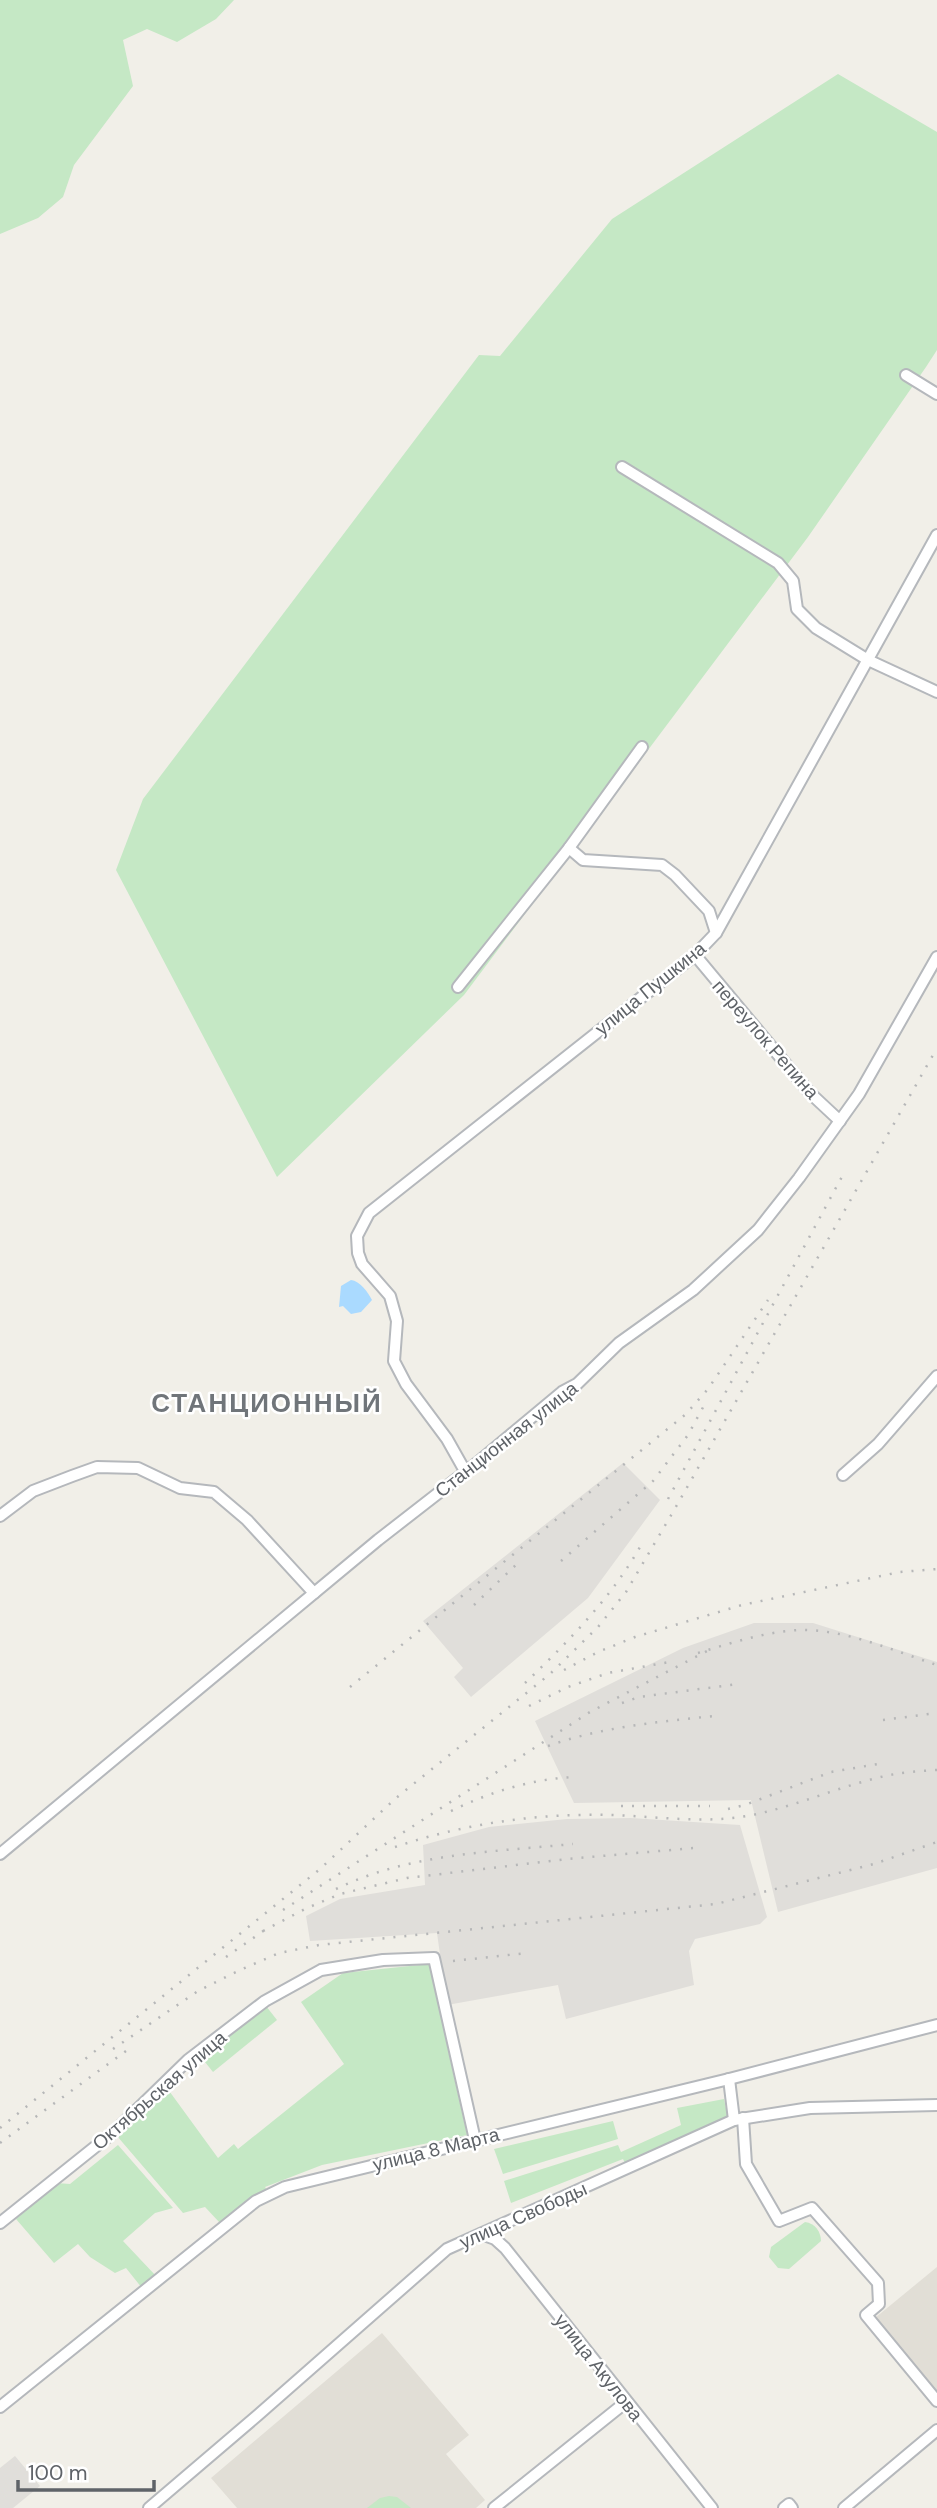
<svg xmlns="http://www.w3.org/2000/svg" width="937" height="2508" font-family="'DM Sans',sans-serif">
<rect width="100%" height="100%" fill="#f1efe8"/>
<g fill="#e0deda">
<polygon points="623,1463 660,1500 588,1598 471,1697 454,1677 463,1668 423,1621"/>
<polygon points="754,1623 813,1623 937,1662 937,1868 778,1912 751,1800 574,1803 535,1721 683,1648"/>
<polygon points="631,1818 740,1825 767,1917 760,1924 695,1939 689,1951 694,1985 566,2019 558,1985 447,2005 437,1933 310,1941 306,1916 340,1899 425,1885 423,1845 489,1827 567,1819"/>
<polygon points="15,2456 40,2486 13,2508 0,2508 0,2468"/>
</g>
<g fill="#e1ded6">
<polygon points="937,2267 937,2393 875,2318"/>
<polygon points="382,2333 469,2435 446,2454 485,2500 476,2508 237,2508 211,2478"/>
</g>
<g fill="#c5e8c5">
<polygon points="0,0 234,0 216,19 177,42 147,29 123,40 133,86 74,165 63,197 38,218 0,234"/>
<polygon points="838,74 937,132 937,350 926,367 808,537 464,995 277,1177 116,870 143,799 479,355 500,356 612,219"/>
<polygon points="429,1964 467,2135 322,2165 265,2187 267,2190 220,2223 205,2207 183,2213 117,2136 167,2088 218,2158 234,2144 238,2149 344,2064 301,2002 343,1973"/>
<polygon points="266,2006 277,2020 213,2072 201,2057"/>
<polygon points="724,2099 728,2118 626,2165 623,2159 511,2203 504,2181 618,2145 621,2152 681,2125 677,2108"/>
<polygon points="613,2121 618,2139 503,2174 494,2149"/>
<polygon points="118,2145 173,2208 155,2213 123,2241 156,2276 142,2288 126,2268 115,2273 90,2257 78,2244 54,2263 16,2219 56,2183 70,2184"/>
<path d="M805,2222c10,1 16,10 16,19l-32,28 -11,-1 -9,-11 2,-10z"/>
<polygon points="389,2496 397,2497 411,2508 367,2508 380,2498"/>
</g>
<path fill="#aadaff" d="M351,1280c9,1 17,12 21,20l-11,12 -10,2 -8,-8 -4,1 2,-21z"/>
<g fill="none" stroke-linecap="round" stroke-linejoin="round">
<defs>
<g id="minor">
<polyline points="906,375 937,394"/>
<polyline points="622,467 778,563 793,581 797,609 816,628 868,660 937,692"/>
<polyline points="569,848 583,860 662,865 675,875 709,911 716,933"/>
<polyline points="695,955 810,1093 840,1121"/>
<polyline points="458,987 569,848 642,747"/>
<polyline points="465,1471 447,1439 406,1384 394,1361 397,1321 390,1296 362,1264 358,1253 357,1236 369,1213 695,955 716,933 937,535"/>
<polyline points="843,1475 878,1444 937,1376"/>
<polyline points="0,1516 33,1491 72,1476 97,1467 138,1468 180,1488 214,1492 247,1520 314,1593"/>
<polyline points="0,1854 378,1540 477,1463 562,1392 577,1384 619,1343 693,1290 758,1230 799,1178 859,1094 937,957"/>
<polyline points="729,2079 734,2120"/>
<polyline points="743,2118 746,2164 779,2221 812,2208 878,2283 879,2304 866,2315 937,2401"/>
<polyline points="0,2223 115,2131 188,2060 265,2001 321,1970 383,1960 434,1958 475,2140"/>
<polyline points="481,2234 495,2239 505,2248 712,2508"/>
<polyline points="0,2407 256,2201 285,2187 729,2079 937,2025"/>
<polyline points="149,2508 258,2415 447,2249 734,2120 810,2108 937,2105"/>
<polyline points="494,2508 626,2402"/>
<polyline points="784,2508 789,2504 792,2508"/>
<polyline points="844,2508 937,2430"/>
</g>
</defs>
<use href="#minor" stroke="#b5b8bc" stroke-width="14"/>
<use href="#minor" stroke="#fff" stroke-width="10"/>
<g stroke="#b6b7b8" stroke-width="2.5" stroke-dasharray="2 9" stroke-linecap="butt">
<polyline points="668,1499 845,1171"/>
<polyline points="561,1561 653,1481 688,1435 707,1400"/>
<polyline points="474,1605 520,1561"/>
<path d="M698,1653c33,-10 66,-21 101,-23 47,-1 95,21 138,35"/>
<polyline points="564,1670 598,1652 635,1637 742,1605 900,1572 937,1569"/>
<path d="M525,1683c42,-40 86,-85 115,-136"/>
<polyline points="350,1687 686,1414 708,1389 768,1300"/>
<polyline points="622,1703 639,1697 738,1684"/>
<polyline points="529,1706 568,1687 608,1673 675,1661"/>
<polyline points="883,1720 937,1713"/>
<path d="M548,1746c53,-19 110,-24 166,-30"/>
<polyline points="621,1806 710,1806"/>
<polyline points="728,1809 745,1805 831,1772 878,1764"/>
<path d="M451,1811c39,-19 80,-32 124,-34"/>
<path d="M395,1847c68,-23 142,-34 214,-32 46,1 91,9 138,1 49,-9 94,-31 143,-41 15,-3 31,-4 47,-5"/>
<path d="M336,1889c74,-36 156,-37 237,-45"/>
<polyline points="283,1910 590,1712 707,1651"/>
<polyline points="263,1931 305,1909 340,1894 407,1878 567,1859 694,1848"/>
<polyline points="226,1957 269,1927"/>
<polyline points="453,1961 527,1953"/>
<polyline points="113,2049 198,1991 238,1971 279,1953 319,1945 716,1904 874,1864 937,1842"/>
<polyline points="0,2128 320,1869 396,1798 550,1674 598,1627 626,1592 673,1512 937,1048"/>
<polyline points="0,2143 130,2048"/>
</g>
</g>
<g text-anchor="middle" stroke-width="5" stroke-linejoin="round" paint-order="stroke">
<g font-size="19" fill="#5f6368" stroke="#fff">
<text transform="translate(650 988) rotate(-39)" y="7">улица Пушкина</text>
<text transform="translate(766 1039) rotate(49)" y="7">переулок Репина</text>
<text transform="translate(506 1439) rotate(-38)" y="7">Станционная улица</text>
<text transform="translate(159 2090) rotate(-41)" y="7">Октябрьская улица</text>
<text transform="translate(436 2149) rotate(-14)" y="7">улица 8 Марта</text>
<text transform="translate(523 2215) rotate(-24)" y="7">улица Свободы</text>
<text transform="translate(599 2367) rotate(52)" y="7">улица Акулова</text>
</g>
<g font-size="26" font-weight="bold" letter-spacing="2" fill="#70757a" stroke="#fff">
<text x="267" y="1412">СТАНЦИОННЫЙ</text>
</g>
</g>
<path d="M18 2480v10h136v-10" fill="none" stroke="#5f6368" stroke-width="3.5"/>
<text x="28" y="2480" font-size="21" fill="#5f6368" stroke="#ffffff" stroke-width="5" paint-order="stroke">100 m</text>
</svg>
